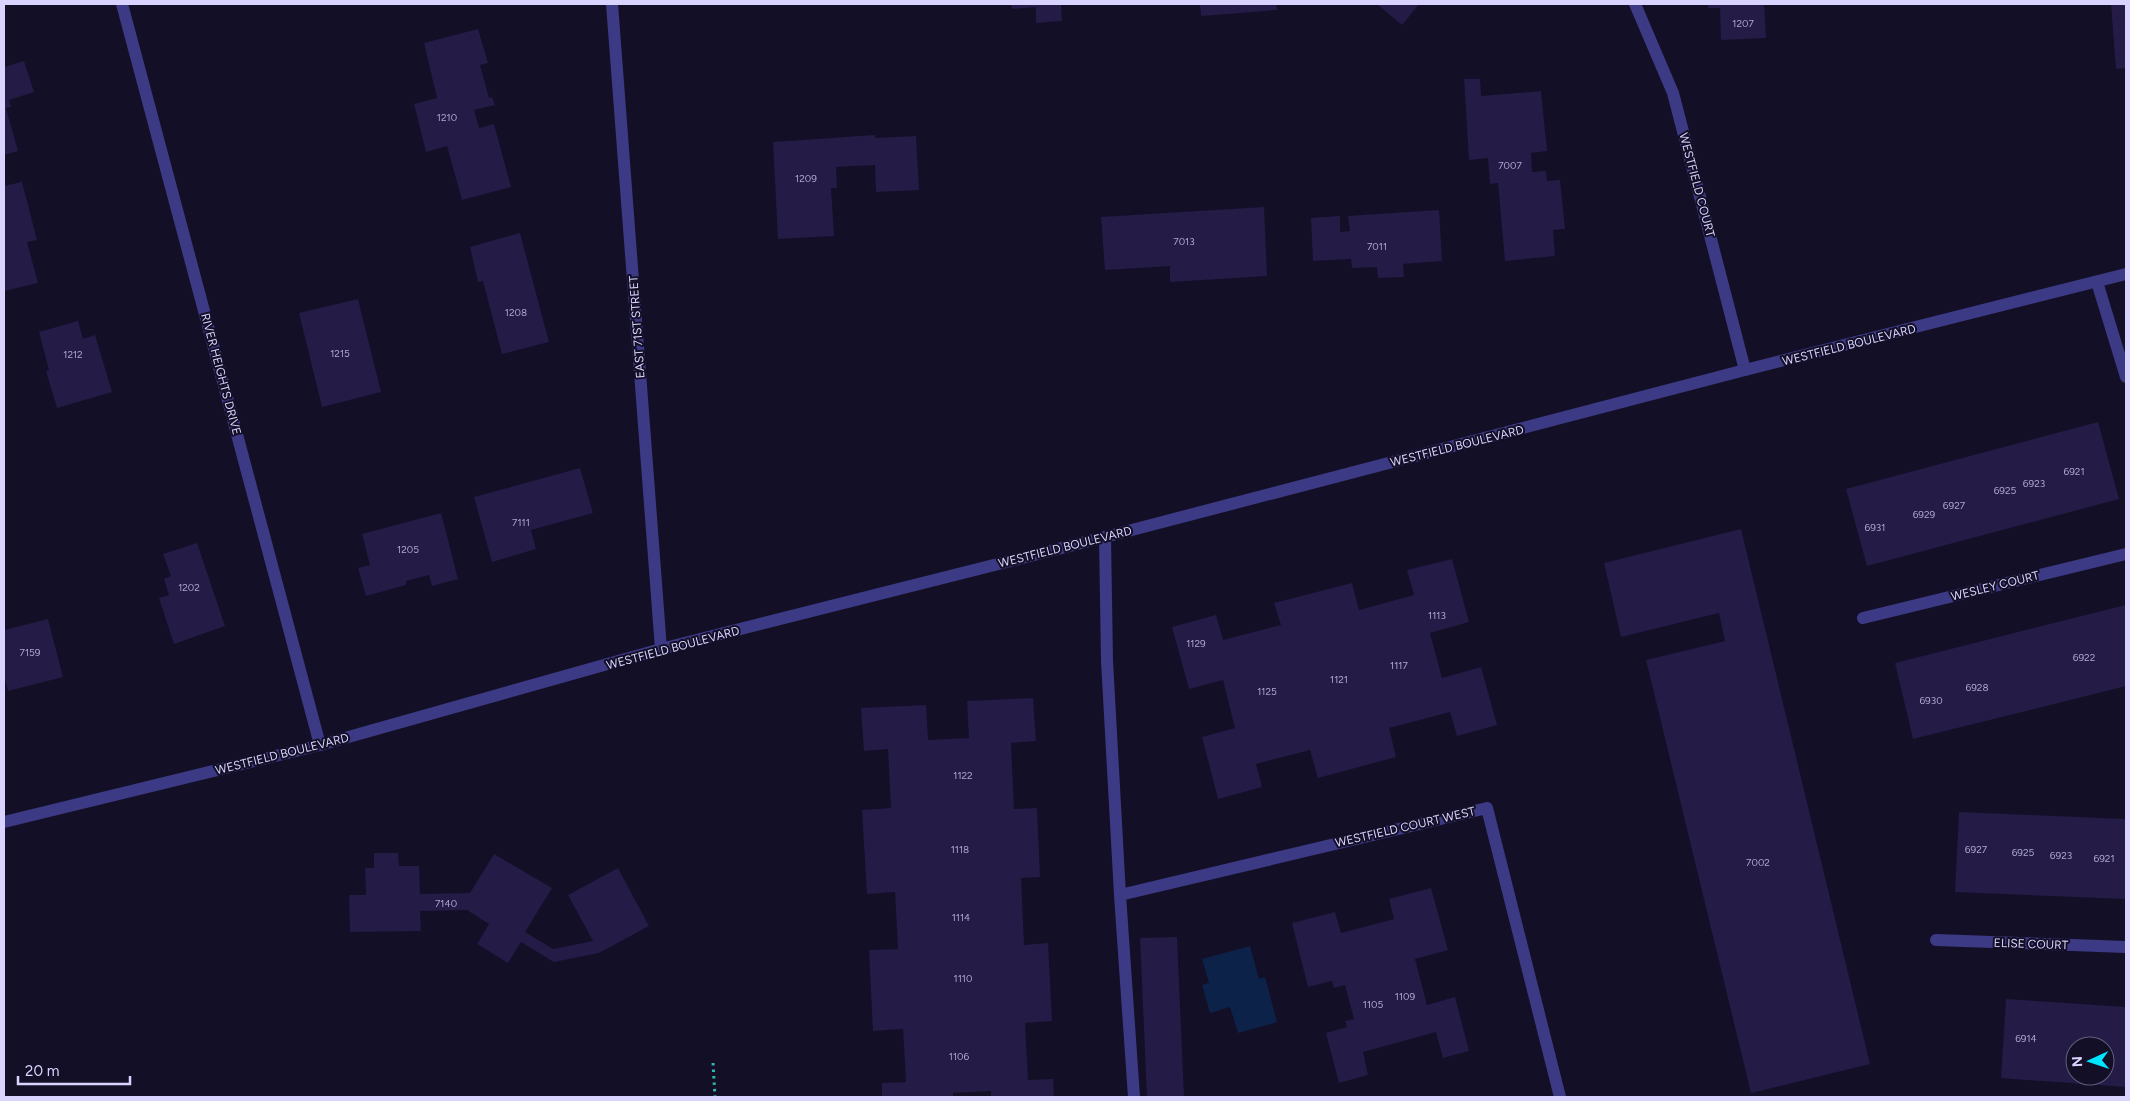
<svg xmlns="http://www.w3.org/2000/svg" width="2130" height="1101" font-family="Figtree,sans-serif">
<rect width="100%" height="100%" fill="#130f26"/>
<polygon fill="#0c2248" points="1250,946 1259,979 1265,977 1277,1022 1238,1033 1230,1007 1210,1013 1202,985 1209,983 1202,959"/>
<g fill="#241b47" fill-rule="evenodd">
<polygon points="1011,4 1061,4 1062,21 1036,23 1036,7 1012,9"/>
<polygon points="1200,4 1276,4 1277,10 1201,16"/>
<polygon points="1377,4 1419,4 1402,25"/>
<polygon points="1708,4 1764,4 1766,38 1721,40 1720,8 1708,8"/>
<polygon points="2111,4 2126,4 2126,68 2116,69"/>
<polygon points="478,29 488,63 480,65 489,98 492,97 495,105 474,110 479,128 494,124 511,187 462,200 447,146 426,152 414,104 437,98 424,43"/>
<polygon points="24,61 34,92 9,100 11,107 6,108 18,151 4,155 4,67"/>
<polygon points="1464,79 1480,79 1481,96 1541,91 1547,151 1531,153 1532,172 1546,171 1547,181 1560,180 1565,229 1553,230 1555,256 1505,261 1498,183 1490,184 1488,158 1469,160"/>
<polygon points="875,135 875,138 916,136 919,190 876,192 875,165 836,167 837,188 831,188 834,236 778,239 773,142"/>
<polygon points="22,182 37,240 27,242 38,283 4,291 4,186"/>
<polygon points="1264,207 1267,276 1170,282 1170,266 1105,270 1101,217"/>
<polygon points="1439,210 1442,261 1403,264 1404,277 1378,278 1377,267 1352,268 1351,259 1313,261 1311,218 1340,216 1340,232 1350,231 1348,216"/>
<polygon points="520,233 549,342 502,354 483,281 478,282 470,247"/>
<polygon points="358,299 381,392 322,407 299,313"/>
<polygon points="78,321 83,339 95,335 112,392 57,408 46,371 49,370 39,332"/>
<polygon points="2098,422 2119,499 1867,566 1846,489"/>
<polygon points="580,468 593,513 531,530 536,549 492,562 474,497"/>
<polygon points="441,513 458,579 432,586 429,575 406,581 406,585 366,596 358,568 370,565 362,534"/>
<polygon points="1741,529 1870,1064 1751,1093 1646,660 1725,641 1719,613 1621,637 1604,563"/>
<polygon points="197,543 225,626 174,644 159,598 169,595 164,579 171,576 163,554"/>
<polygon points="1452,559 1469,622 1430,633 1442,678 1481,667 1497,725 1457,736 1450,712 1389,728 1396,757 1318,778 1310,750 1256,764 1262,787 1218,799 1202,737 1235,728 1223,680 1189,689 1172,627 1216,615 1223,640 1281,625 1274,603 1352,583 1359,610 1414,595 1407,570"/>
<polygon points="2126,605 2126,686 1913,739 1895,663"/>
<polygon points="48,619 63,677 8,691 4,675 4,630"/>
<polygon points="1033,698 1036,741 1011,743 1014,809 1037,808 1040,877 1021,878 1024,945 1048,943 1052,1021 1025,1023 1028,1080 1053,1079 1054,1097 991,1097 991,1091 953,1093 953,1097 882,1097 882,1083 906,1082 903,1029 873,1031 869,950 898,949 895,892 867,894 862,810 891,808 888,749 864,751 861,708 926,705 928,740 969,738 967,701"/>
<polygon points="1959,812 2126,819 2126,899 1955,892"/>
<polygon points="374,853 398,853 399,866 419,866 420,894 470,893 494,854 552,888 525,932 553,949 593,941 568,895 618,868 649,926 599,953 554,962 521,942 508,963 477,944 489,924 467,910 420,911 421,931 350,932 349,895 366,895 365,868 374,868"/>
<polygon points="1431,888 1448,950 1415,959 1427,1005 1455,997 1469,1051 1443,1058 1436,1032 1363,1052 1368,1075 1339,1083 1326,1033 1347,1027 1345,1021 1354,1019 1345,985 1334,988 1332,981 1308,987 1292,923 1335,912 1341,933 1394,919 1389,899"/>
<polygon points="1177,937 1184,1097 1147,1097 1140,938"/>
<path d="M2006,999l120,8v80l-125,-9zM2075,1046h30v30h-30z"/>
</g>
<g fill="none" stroke-linecap="round" stroke-linejoin="round">
<polyline stroke="#2fb8b0" stroke-width="3" stroke-dasharray="2.5 4" stroke-linecap="butt" points="713,1063 715,1097"/>
<g stroke="#3d3a85" stroke-width="12">
<polyline points="122,4 320,745"/>
<polyline points="612,4 661,649"/>
<polyline points="1635,4 1673,93 1745,370"/>
<polyline points="2097,282 2126,377"/>
<polyline points="1105,537 1107,661 1120,895"/>
<polyline points="1863,618 2126,554"/>
<polyline points="1936,940 2126,947"/>
<polyline points="1134,1097 1120,895 1487,808 1560,1097"/>
</g>
<polyline stroke="#3d3a85" stroke-width="12" points="4,822 320,745 661,649 1105,537 1745,370 2126,274"/>
</g>
<g text-anchor="middle" stroke-width="4" stroke-linejoin="round" paint-order="stroke">
<g font-size="10" fill="#aca6d1">
<text x="1743" y="27">1207</text>
<text x="447" y="121">1210</text>
<text x="1510" y="169">7007</text>
<text x="806" y="182">1209</text>
<text x="1184" y="245">7013</text>
<text x="1377" y="250">7011</text>
<text x="516" y="316">1208</text>
<text x="340" y="357">1215</text>
<text x="73" y="358">1212</text>
<text x="2074" y="475">6921</text>
<text x="2034" y="487">6923</text>
<text x="2005" y="494">6925</text>
<text x="1954" y="509">6927</text>
<text x="1924" y="518">6929</text>
<text x="521" y="526">7111</text>
<text x="1875" y="531">6931</text>
<text x="408" y="553">1205</text>
<text x="189" y="591">1202</text>
<text x="1437" y="619">1113</text>
<text x="1196" y="647">1129</text>
<text x="30" y="656">7159</text>
<text x="2084" y="661">6922</text>
<text x="1399" y="669">1117</text>
<text x="1339" y="683">1121</text>
<text x="1977" y="691">6928</text>
<text x="1267" y="695">1125</text>
<text x="1931" y="704">6930</text>
<text x="963" y="779">1122</text>
<text x="960" y="853">1118</text>
<text x="1976" y="853">6927</text>
<text x="2023" y="856">6925</text>
<text x="2061" y="859">6923</text>
<text x="2104" y="862">6921</text>
<text x="1758" y="866">7002</text>
<text x="446" y="907">7140</text>
<text x="961" y="921">1114</text>
<text x="963" y="982">1110</text>
<text x="1405" y="1000">1109</text>
<text x="1373" y="1008">1105</text>
<text x="2026" y="1042">6914</text>
<text x="959" y="1060">1106</text>
</g>
<g font-size="12" fill="#d9d4ff" stroke="#130f26">
<text transform="translate(1697 185) rotate(75)" y="4">WESTFIELD COURT</text>
<text transform="translate(637 327) rotate(-94)" y="4">EAST 71ST STREET</text>
<text transform="translate(1849 345) rotate(-14)" y="4">WESTFIELD BOULEVARD</text>
<text transform="translate(221 374) rotate(75)" y="4">RIVER HEIGHTS DRIVE</text>
<text transform="translate(1457 446) rotate(-14)" y="4">WESTFIELD BOULEVARD</text>
<text transform="translate(1065 547) rotate(-14)" y="4">WESTFIELD BOULEVARD</text>
<text transform="translate(1995 586) rotate(-14)" y="4">WESLEY COURT</text>
<text transform="translate(673 648) rotate(-15)" y="4">WESTFIELD BOULEVARD</text>
<text transform="translate(282 754) rotate(-14)" y="4">WESTFIELD BOULEVARD</text>
<text transform="translate(1405 827) rotate(-13)" y="4">WESTFIELD COURT WEST</text>
<text transform="translate(2031 944) rotate(2)" y="4">ELISE COURT</text>
</g>
</g>
<rect width="2130" height="1101" fill="none" stroke="#d9d4ff" stroke-width="10"/>
<g transform="translate(2090 1061) rotate(267)"><circle r="24" fill="#130f26" stroke="#625e7d"/>
<path d="M0-4L9 19L0 12L-9 19Z" fill="#00e5ff"/>
<text y="-8" font-size="14" font-weight="bold" text-anchor="middle" fill="#d9d4ff">N</text>
</g>
<path d="M18 1076v8h112v-8" fill="none" stroke="#d9d4ff" stroke-width="2.5"/>
<text x="25" y="1076" font-size="15" fill="#d9d4ff" stroke="#130f26" stroke-width="4" paint-order="stroke">20 m</text>
</svg>
